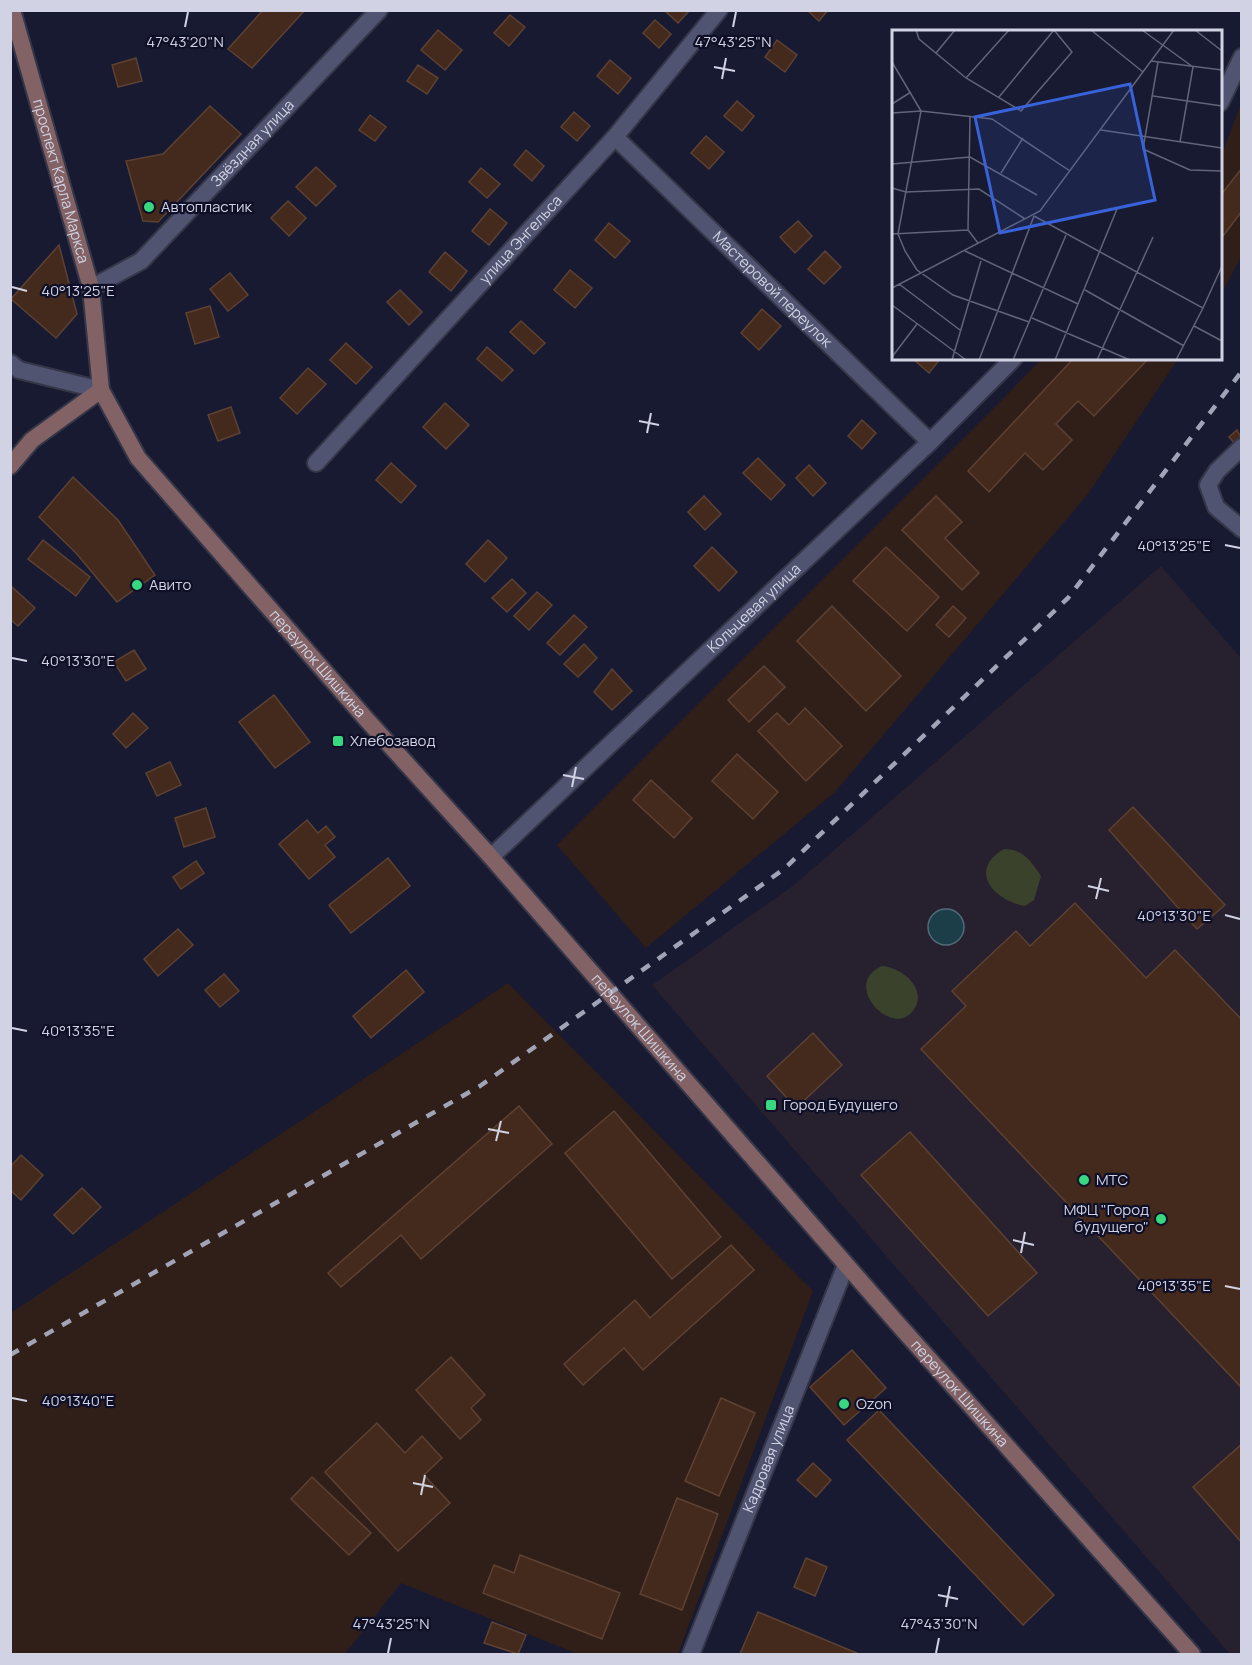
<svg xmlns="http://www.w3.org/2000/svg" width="1252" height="1665" font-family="Manrope,sans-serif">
<rect width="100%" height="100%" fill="#181a31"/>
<polygon fill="#26202f" points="1161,566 1241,658 1241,1654 1230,1654 652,985 794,885"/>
<g fill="#301e18">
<polygon points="1241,104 1241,257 1221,294 1221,156"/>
<polygon points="1041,359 1178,359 1088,494 835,792 646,948 557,845 1002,400"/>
<polygon points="508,983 813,1291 678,1654 578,1654 401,1583 345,1654 11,1654 11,1313"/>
</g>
<g fill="#3b422c">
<path d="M1004,849c19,0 27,12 37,27l-7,24 -9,6c-31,-5 -58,-36 -21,-57z"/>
<path d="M882,966c21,1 49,26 29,47 -21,23 -70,-29 -29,-47z"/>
</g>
<circle fill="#1b3e48" stroke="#526b77" stroke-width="1.5" cx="946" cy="927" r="18"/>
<g fill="#432a1c" stroke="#5d4133" stroke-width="1.5">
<polygon points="263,10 305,10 252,68 228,49"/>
<polygon points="664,10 690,10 678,23"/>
<polygon points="807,10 828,10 819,21"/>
<polygon points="510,15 525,27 509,46 494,33"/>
<polygon points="655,20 671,34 659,48 643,33"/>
<polygon points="438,30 462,50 445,70 421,50"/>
<polygon points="777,40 797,55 785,72 765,57"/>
<polygon points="136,58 142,81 118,87 112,65"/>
<polygon points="610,60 631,78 618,94 597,76"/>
<polygon points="418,65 438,78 427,94 407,81"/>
<polygon points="737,101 754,116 742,131 724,116"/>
<polygon points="210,106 241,134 158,222 143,221 126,161 163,154"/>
<polygon points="574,112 590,126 577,141 561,127"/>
<polygon points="370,115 386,127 375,141 359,130"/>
<polygon points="706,136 724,152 709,169 691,153"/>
<polygon points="526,150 544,166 532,181 514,165"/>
<polygon points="316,167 336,186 316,206 296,187"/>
<polygon points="481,168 500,184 487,198 469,182"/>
<polygon points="1242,168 1242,211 1220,240 1220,196"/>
<polygon points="288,201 306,218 289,236 271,218"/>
<polygon points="490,209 507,223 489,245 472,231"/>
<polygon points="798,221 812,236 795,253 780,237"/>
<polygon points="609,223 630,241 615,258 595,240"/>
<polygon points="59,245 77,314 56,338 11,299"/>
<polygon points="825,251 841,267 824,284 808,269"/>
<polygon points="445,252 467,271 451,291 429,272"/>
<polygon points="570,270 592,288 575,308 554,290"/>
<polygon points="230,273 248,295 228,311 210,289"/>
<polygon points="400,290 422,312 409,325 387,302"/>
<polygon points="210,306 219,337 195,344 186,313"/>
<polygon points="762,309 781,326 759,350 741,333"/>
<polygon points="521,321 545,343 534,354 510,332"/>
<polygon points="346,343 372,367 356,384 330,360"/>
<polygon points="487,347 513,370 502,381 477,359"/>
<polygon points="912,358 941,358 929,373"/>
<polygon points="1074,358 1149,358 1094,416 1078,401 1056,424 1072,440 1043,470 1025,453 989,492 968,471"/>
<polygon points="308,368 326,384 297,414 280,398"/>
<polygon points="445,403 469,425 446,449 423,427"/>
<polygon points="231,407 240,433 218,441 208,415"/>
<polygon points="862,420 876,433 862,449 848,436"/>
<polygon points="1237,430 1242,440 1236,445 1229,437"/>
<polygon points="758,458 785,485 771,500 743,473"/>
<polygon points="391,463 416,486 401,503 376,480"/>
<polygon points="809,465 826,483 813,496 796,478"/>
<polygon points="73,477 118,520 155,575 117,602 76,553 39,517"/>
<polygon points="704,496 721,514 705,530 688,512"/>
<polygon points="936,496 962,522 945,538 979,573 962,590 902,530"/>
<polygon points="43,540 90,577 76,596 28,559"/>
<polygon points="488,540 507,558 485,582 466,564"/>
<polygon points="712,547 737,572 719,591 694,566"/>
<polygon points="886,547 939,597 907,631 853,581"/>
<polygon points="512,579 526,593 507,612 492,598"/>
<polygon points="10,585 35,608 18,626 10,619"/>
<polygon points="537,592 552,605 529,630 514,616"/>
<polygon points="832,606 901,676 866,711 797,641"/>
<polygon points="953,606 966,618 949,637 936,625"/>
<polygon points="574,615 587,627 560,655 547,643"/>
<polygon points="584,644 597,658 578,677 564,664"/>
<polygon points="134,650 146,669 126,681 114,662"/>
<polygon points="764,666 785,687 749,722 728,700"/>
<polygon points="612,669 632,691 612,710 594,692"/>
<polygon points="274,695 310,742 275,768 239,722"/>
<polygon points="805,708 842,746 806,781 758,731 777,713 789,725"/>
<polygon points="133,713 148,728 126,748 113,734"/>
<polygon points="737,754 778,792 753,819 712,781"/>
<polygon points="170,762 181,785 157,796 146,773"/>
<polygon points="651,780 692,818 674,838 633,800"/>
<polygon points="1133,807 1225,905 1197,929 1109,830"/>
<polygon points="206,808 215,837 184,847 175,818"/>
<polygon points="307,820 318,833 326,826 335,837 325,845 335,857 309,879 279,844"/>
<polygon points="388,858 410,886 351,933 329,905"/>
<polygon points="196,861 204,873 181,889 173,877"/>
<polygon points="1075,903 1146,978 1175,950 1242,1020 1242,1388 921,1049 966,1006 952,991 1016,931 1030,946"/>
<polygon points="178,929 193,945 158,976 144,959"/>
<polygon points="406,970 424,992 371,1038 353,1016"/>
<polygon points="224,974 239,991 220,1007 205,990"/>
<polygon points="813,1033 842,1065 796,1108 767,1076"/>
<polygon points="519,1106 552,1144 421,1259 401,1235 341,1287 328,1273"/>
<polygon points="614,1111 721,1237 672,1279 565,1153"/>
<polygon points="910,1132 1037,1273 988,1316 861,1175"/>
<polygon points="21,1155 43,1175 21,1200 10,1190 10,1167"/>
<polygon points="82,1188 101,1207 73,1234 54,1215"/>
<polygon points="731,1245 754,1270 643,1370 624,1348 583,1385 564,1364 635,1300 650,1318"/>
<polygon points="852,1350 886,1388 844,1425 810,1387"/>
<polygon points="451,1357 485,1395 471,1408 481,1420 460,1439 416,1390"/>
<polygon points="721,1398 755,1413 719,1496 685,1481"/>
<polygon points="879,1410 1054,1595 1023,1625 847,1440"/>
<polygon points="377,1423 405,1453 422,1436 442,1458 424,1475 450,1503 398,1551 325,1472"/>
<polygon points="1242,1444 1242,1543 1193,1487"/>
<polygon points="813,1463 831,1480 816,1497 797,1480"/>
<polygon points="312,1477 371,1533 349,1555 291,1499"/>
<polygon points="677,1498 718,1514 682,1610 640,1594"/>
<polygon points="520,1555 620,1593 602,1639 483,1593 494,1565 514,1573"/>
<polygon points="806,1558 827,1567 815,1596 794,1587"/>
<polygon points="758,1612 859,1654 740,1654"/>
<polygon points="492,1622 526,1635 518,1654 484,1643"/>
</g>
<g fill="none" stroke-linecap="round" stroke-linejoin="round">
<defs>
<g id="minor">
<polyline points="1220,103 1242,57"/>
<path id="s1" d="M615,137l315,305"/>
<path id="s2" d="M91,288l50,-27 238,-251"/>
<polyline points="10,363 19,370 101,390"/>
<polyline points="1242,447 1217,471 1208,485 1216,507 1242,529"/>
<path id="s3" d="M316,463l299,-326 104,-127"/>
<path id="s4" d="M491,857l439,-415 84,-84"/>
<path id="s5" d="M691,1654l155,-389"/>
</g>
<g id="secondary">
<path id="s6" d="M12,10l79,278 10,102 37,68 229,262 124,137 406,466 295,331"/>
<polyline points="10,466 32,440 101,390"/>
</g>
</defs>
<use href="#minor" stroke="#353649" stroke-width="20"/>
<use href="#secondary" stroke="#353649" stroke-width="20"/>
<use href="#minor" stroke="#515470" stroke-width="16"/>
<use href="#secondary" stroke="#826264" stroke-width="16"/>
<polyline stroke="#a1a3b6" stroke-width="4.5" stroke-dasharray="10 10" stroke-linecap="butt" points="10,1355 480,1086 784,869 1068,598 1242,371"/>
</g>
<path fill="none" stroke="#d1d3e4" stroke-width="2" d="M185,27l3,-15M733,27l3,-15M714,67l21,4M722,79l4,-21M12,287l15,4M639,421l20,4M647,433l4,-20M1225,545l15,3M12,658l15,3M563,775l21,4M572,787l4,-20M1088,886l21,5M1096,899l5,-21M1225,915l15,4M12,1028l15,3M488,1129l21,4M496,1141l5,-20M1013,1240l21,5M1021,1253l4,-21M1225,1286l15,3M12,1398l15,3M413,1483l20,4M421,1495l4,-20M938,1595l20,4M946,1607l4,-21M388,1653l3,-15M936,1653l3,-15"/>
<g fill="#38d880" stroke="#0f1027" stroke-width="2">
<circle cx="149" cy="207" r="6"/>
<circle cx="137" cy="585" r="6"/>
<rect x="332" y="735" width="12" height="12" rx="3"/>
<rect x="765" y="1099" width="12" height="12" rx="3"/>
<circle cx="1084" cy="1180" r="6"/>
<circle cx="1161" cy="1219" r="6"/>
<circle cx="844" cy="1404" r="6"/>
</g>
<g text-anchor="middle" stroke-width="4.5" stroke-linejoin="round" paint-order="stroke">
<g font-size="15" fill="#d1d3e4" stroke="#0f1027">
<text dy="5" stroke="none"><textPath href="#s2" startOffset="219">Звёздная улица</textPath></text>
<text dy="5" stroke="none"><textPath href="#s6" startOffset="178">проспект Карла Маркса</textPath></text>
<text dy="5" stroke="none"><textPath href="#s3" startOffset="303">улица Энгельса</textPath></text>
<text dy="5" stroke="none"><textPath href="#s1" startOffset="219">Мастеровой переулок</textPath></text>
<text dy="5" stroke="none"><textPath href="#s4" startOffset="362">Кольцевая улица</textPath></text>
<text dy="5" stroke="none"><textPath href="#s6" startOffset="742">переулок Шишкина</textPath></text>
<text dy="5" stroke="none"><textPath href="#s6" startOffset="1228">переулок Шишкина</textPath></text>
<text dy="5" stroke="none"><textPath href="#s6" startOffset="1714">переулок Шишкина</textPath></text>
<text dy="5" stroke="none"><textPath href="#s5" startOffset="210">Кадровая улица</textPath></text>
</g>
<g font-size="15" fill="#d1d3e4" stroke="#0f1027" text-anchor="start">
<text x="161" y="212">Автопластик</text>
<text x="149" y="590">Авито</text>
<text x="350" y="746">Хлебозавод</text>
<text x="783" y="1110">Город Будущего</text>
<text x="1096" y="1185">МТС</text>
<text x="1149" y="1215" text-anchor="end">МФЦ "Город<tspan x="1149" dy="17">будущего"</tspan></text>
<text x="856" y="1409">Ozon</text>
</g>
</g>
<g transform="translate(892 30)">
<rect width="330" height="330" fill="#181a31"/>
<path fill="none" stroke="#626479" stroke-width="1.5" d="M24,0l3,9 47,39 55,33 51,-59 -18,-22M199,0l52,42M250,0l51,37 -13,75M303,0l27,21M44,23l19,-23M259,31l71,9M0,32l29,49 -23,123 7,17 12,19 36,25 76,27M266,32l-15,87 47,21 32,1M74,48l43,-48M261,66l69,10M107,67l55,-67M0,74l19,-12M0,83l29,-2 71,8 78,52M78,86l-2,114 10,13M209,100l121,18M0,134l78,-7 67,38M109,143l22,-35M0,158l14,4 73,-3 46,30M142,186l169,92 -27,52M0,204l76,-4M73,221l113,53M7,254l61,46M0,258l148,-77 134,-181M193,260l99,56M0,275l74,55M311,278l19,-42M140,288l98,42M302,296l28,15M0,327l25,-33M60,330l29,-99M87,330l55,-144M121,330l53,-125M163,330l62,-151M205,330l56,-123"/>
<path fill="#3862da" fill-opacity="0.15" stroke="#3862da" stroke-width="3" d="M238,54l25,116 -155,33 -25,-116z"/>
<rect width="330" height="330" fill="none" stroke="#d1d3e4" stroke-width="3"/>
</g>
<g font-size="15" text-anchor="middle" fill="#d1d3e4" stroke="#0f1027" stroke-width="4.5" stroke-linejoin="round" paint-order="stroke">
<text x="185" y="47">47°43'20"N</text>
<text x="733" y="47">47°43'25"N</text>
<text x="78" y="296">40°13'25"E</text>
<text x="1174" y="551">40°13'25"E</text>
<text x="78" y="666">40°13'30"E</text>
<text x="1174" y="921">40°13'30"E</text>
<text x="78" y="1036">40°13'35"E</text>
<text x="1174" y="1291">40°13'35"E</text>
<text x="78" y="1406">40°13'40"E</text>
<text x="391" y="1629">47°43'25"N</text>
<text x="939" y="1629">47°43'30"N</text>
</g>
<rect width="1252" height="1665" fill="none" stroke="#d1d3e4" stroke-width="24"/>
</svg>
